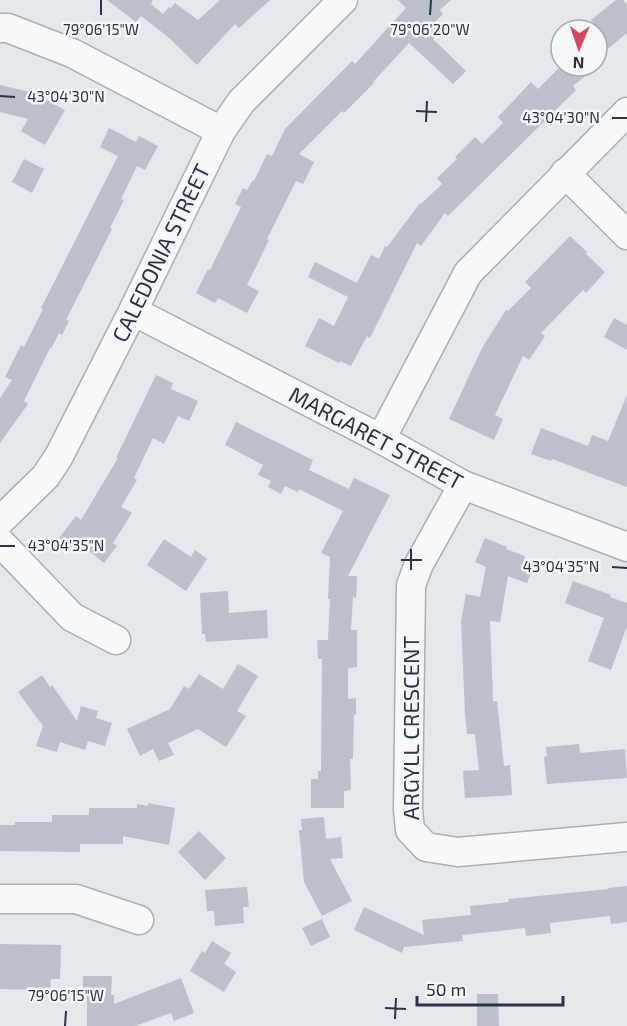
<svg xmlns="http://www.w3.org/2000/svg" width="627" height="1026" font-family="'Exo 2',sans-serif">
<rect width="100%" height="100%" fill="#e4e7ec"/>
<g fill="#bbc0ca">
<polygon points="107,0 153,0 151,4 163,14 169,7 171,8 175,3 198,20 220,0 270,0 239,28 235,24 197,65 168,37 141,16 136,22"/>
<polygon points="398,0 451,0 440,10 443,14 434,23 442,31 433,39 466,71 453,84 409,43 373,82 374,83 344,113 342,111 299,154 314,162 303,184 296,181 267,239 269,240 247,285 259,291 247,313 218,298 215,303 196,293 208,269 210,270 241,207 235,204 243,188 247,190 253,180 254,181 267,154 272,156 285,129 352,61 355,64 406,8"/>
<polygon points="616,0 623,0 627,5 627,33 597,58 597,27 591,20"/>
<polygon points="561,66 598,66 573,86 576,90 448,216 445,213 421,246 417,243 370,338 367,336 351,366 340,361 339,363 305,346 319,318 334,326 348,297 308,277 315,262 357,283 371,255 379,259 385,246 387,247 420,203 421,204 442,184 437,178 457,159 455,157 475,137 482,144 503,123 498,117 531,82 538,89"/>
<polygon points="0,85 34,93 65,110 45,145 21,131 28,119 0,112"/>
<polygon points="109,128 136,142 139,136 158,146 145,170 137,166 121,199 124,200 110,228 112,229 66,320 69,321 62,335 59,333 51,349 50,348 24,401 28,404 0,443 0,398 12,380 5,377 21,345 24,347 43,309 41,308 118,156 100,147"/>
<polygon points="24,159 44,169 32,193 12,182"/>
<polygon points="570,236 587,252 586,254 605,272 586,293 583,290 541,333 545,336 529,360 523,356 495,415 503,419 494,440 449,419 482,348 506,310 508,311 531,288 525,282"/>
<polygon points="614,318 627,325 627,350 604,337"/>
<polygon points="156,375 173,383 171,389 198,401 189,421 178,416 164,444 153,438 134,478 137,480 121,507 132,513 113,543 117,546 104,563 83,546 78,553 59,538 76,516 81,520 118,458 116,458"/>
<polygon points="627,395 627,487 552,459 551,461 531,454 541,428 588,446 592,435 608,441"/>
<polygon points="236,422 313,460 309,470 349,489 354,478 390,495 348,576 357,576 356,598 353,597 351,630 357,630 357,667 348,668 348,699 356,698 356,715 354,715 353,759 350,759 351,790 344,791 344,808 311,808 311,779 318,779 318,771 321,771 322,659 318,659 317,640 328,640 330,599 328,599 330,557 321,553 343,511 299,489 298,492 285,486 281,494 268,487 271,481 258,475 263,465 225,445"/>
<polygon points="485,538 507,547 506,549 525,556 524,558 535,563 527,583 508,576 500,622 490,621 493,701 497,701 504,766 510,765 512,795 465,798 463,771 479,770 475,734 467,734 465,714 461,621 466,594 480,597 486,567 475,562"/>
<polygon points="164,539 191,557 195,550 207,559 186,591 147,565"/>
<polygon points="573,581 611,595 610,597 627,603 627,626 611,670 588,661 604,618 565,603"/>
<polygon points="228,591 229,613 267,610 268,638 206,642 205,634 202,634 200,593"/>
<polygon points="238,664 258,676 237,711 246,716 226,747 198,729 168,743 174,755 159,761 153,749 140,756 127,729 170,709 184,686 189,689 199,674 223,689"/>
<polygon points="42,675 50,687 52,685 77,721 81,706 98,711 96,718 112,723 105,746 88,741 85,750 60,742 57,752 36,746 43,726 18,692"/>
<polygon points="579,744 580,753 625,749 627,778 547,784 544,757 547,756 546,747"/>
<polygon points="148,803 175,808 169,845 123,836 123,844 80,844 80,852 0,851 0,825 15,825 15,822 52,822 52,815 89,815 89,808 137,808 137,804 148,806"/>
<polygon points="324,817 326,839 341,837 343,858 330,859 352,901 322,916 304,882 299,830 302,830 301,819"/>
<polygon points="199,831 226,858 205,880 178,852"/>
<polygon points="627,886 627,922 611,924 610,916 550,923 551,933 526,936 525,928 462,935 463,941 404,947 402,953 354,930 364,907 424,935 422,920 471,915 470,906 509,902 508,899 608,889 608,888"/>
<polygon points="247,887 249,907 243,907 244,923 215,926 214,911 207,911 205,890"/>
<polygon points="322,919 330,937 311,946 302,928"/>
<polygon points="212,941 231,953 224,964 236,972 224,992 190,971 202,951 205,953"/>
<polygon points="0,944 61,945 60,979 51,979 50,990 0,989"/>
<polygon points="83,976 112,976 111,995 114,995 114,1004 181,978 194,1013 174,1021 171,1013 135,1026 87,1026 87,997 83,997"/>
<polygon points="477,994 498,994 499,1026 477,1026"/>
</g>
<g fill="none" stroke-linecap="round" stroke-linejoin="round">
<defs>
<g id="minor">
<polyline points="0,28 8,28 72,53 221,131"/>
<polyline points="565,173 627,235"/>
<polyline points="133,311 381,439 463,485 627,547"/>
<polyline points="381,439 468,273 627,112"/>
<polyline points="463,485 419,564 411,585 408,809 410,830 426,847 458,852 627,837"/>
<polyline points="0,521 46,476 59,456 133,311 221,131 241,102 343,0"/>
<polyline points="0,542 72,617 116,640"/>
<polyline points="0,899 76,899 139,920"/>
</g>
</defs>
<use href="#minor" stroke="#a9aeb7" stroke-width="31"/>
<use href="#minor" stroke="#f7f8fa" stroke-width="28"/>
</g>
<path fill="none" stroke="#2b3445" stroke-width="2" d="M101,15v-15M430,15l1,-15M0,96l15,1M416,111l21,1M612,118h15M426,122l1,-21M0,546h15M401,560h21M612,567l15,1M411,570v-21M385,1008l21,1M395,1019l1,-21M65,1026l1,-15"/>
<g text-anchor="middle" stroke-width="5" stroke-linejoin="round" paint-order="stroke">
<g font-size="22" fill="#2b3445" stroke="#f4f6f9">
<text transform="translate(161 253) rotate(-64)" y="8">CALEDONIA STREET</text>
<text transform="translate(376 438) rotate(28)" y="8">MARGARET STREET</text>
<text transform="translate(411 728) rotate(-90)" y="8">ARGYLL CRESCENT</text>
</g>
</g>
<g font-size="15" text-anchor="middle" fill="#2b3445" stroke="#f4f6f9" stroke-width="5" stroke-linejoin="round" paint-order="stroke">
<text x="101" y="35">79°06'15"W</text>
<text x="430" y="35">79°06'20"W</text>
<text x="66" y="102">43°04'30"N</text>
<text x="561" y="123">43°04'30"N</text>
<text x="66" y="551">43°04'35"N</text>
<text x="561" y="572">43°04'35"N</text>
<text x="66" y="1001">79°06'15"W</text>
</g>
<g transform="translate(579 48) rotate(182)"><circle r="28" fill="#f4f6f9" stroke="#a4a8b1" stroke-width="1.5"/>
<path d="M0-4.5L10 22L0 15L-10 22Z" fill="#d1495b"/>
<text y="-9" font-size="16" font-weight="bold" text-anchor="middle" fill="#2b3445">N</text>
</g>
<path d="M417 996v9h146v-9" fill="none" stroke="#2b3445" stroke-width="3"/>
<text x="426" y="996" font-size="18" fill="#2b3445" stroke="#f4f6f9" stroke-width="4.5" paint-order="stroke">50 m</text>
</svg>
